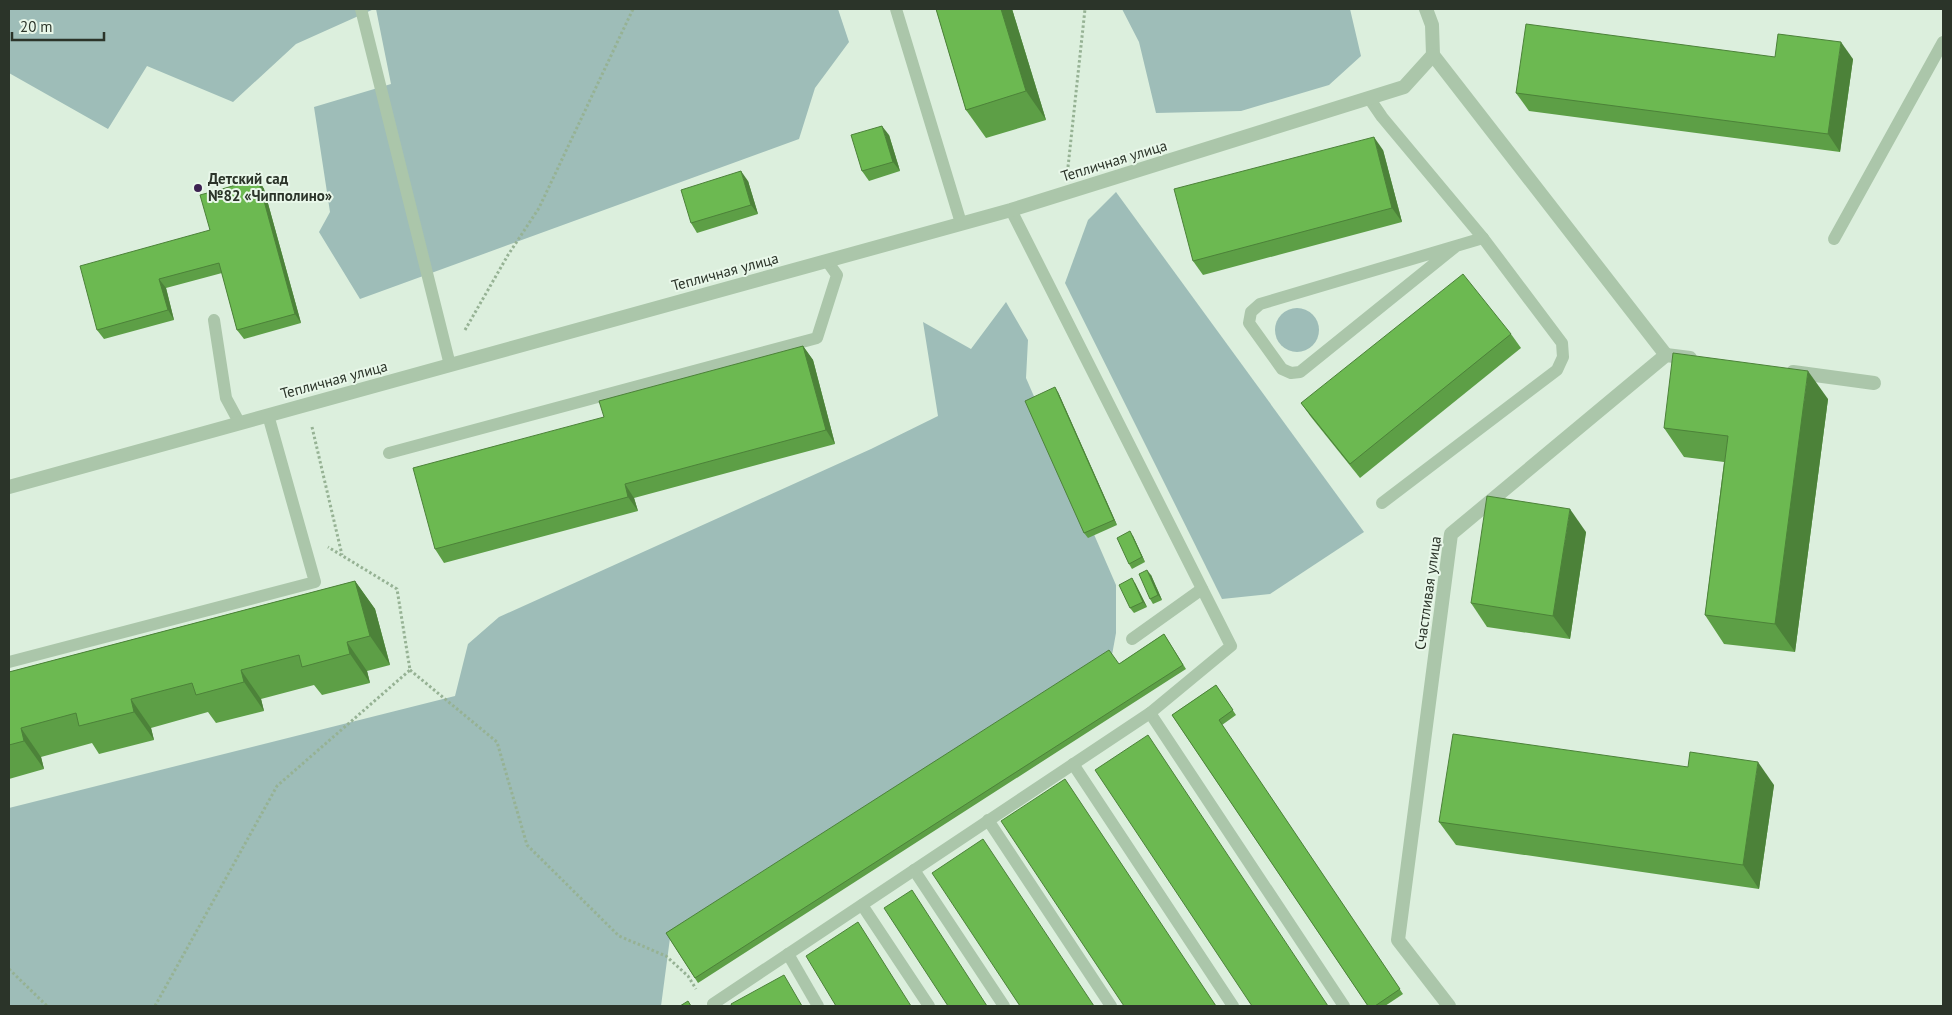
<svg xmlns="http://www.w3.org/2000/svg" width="1952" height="1015" font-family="'PT Sans',sans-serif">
<rect width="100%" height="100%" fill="#dcefdd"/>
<g fill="#9ebdb8">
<polygon points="9,9 374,9 296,44 233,102 147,66 108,129 9,73"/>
<polygon points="376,9 838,9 849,42 815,88 799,139 360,299 319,232 330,212 314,107 391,84"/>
<polygon points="1122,9 1350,9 1361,56 1329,85 1241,111 1156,113 1139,42"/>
<polygon points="1116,192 1364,532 1270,594 1222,599 1065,283 1088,220"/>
<polygon points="1006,302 1028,340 1026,378 1116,585 1116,633 1112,655 670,938 661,1006 9,1006 9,808 455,696 468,644 499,617 871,449 938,416 923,322 971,349"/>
<circle cx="1297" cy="330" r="22"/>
</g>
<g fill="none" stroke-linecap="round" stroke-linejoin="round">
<g stroke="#96b294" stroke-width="3" stroke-dasharray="2.5 2.5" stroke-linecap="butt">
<polyline points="1068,167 1085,9"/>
<polyline points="465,330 508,255 539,208 633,9"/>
<polyline points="312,427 342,555"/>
<polyline points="410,670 497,742 527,845 619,936 666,956 688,976 696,989"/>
<polyline points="9,969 47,1006"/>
<polyline points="155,1006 277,786 410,670 397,589 328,547"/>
</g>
<g stroke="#abc6aa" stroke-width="12">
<polyline points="361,9 450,365"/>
<polyline points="896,9 961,223"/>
<polyline points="1369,98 1382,117 1483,238 1562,343 1563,357 1557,370 1382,503"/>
<polyline points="1834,239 1943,42"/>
<polyline points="1455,247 1300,372 1291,373 1282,369 1249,323 1251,312 1260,304 1483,238"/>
<polyline points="214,320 226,398 239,422"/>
<polyline points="389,453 817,338 837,275 827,261"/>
<polyline points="1132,639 1202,589"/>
<polyline points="9,662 315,582 268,415"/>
<polyline points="1150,713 1344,1006"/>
<polyline points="1073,764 1233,1006"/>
<polyline points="988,820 1111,1006"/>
<polyline points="914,870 1004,1006"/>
<polyline points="862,905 929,1006"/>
<polyline points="788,954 818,1006"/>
<polyline points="714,1006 713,1004 1150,713 1231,646 1011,210"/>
</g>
<g stroke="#abc6aa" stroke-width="14">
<polyline points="1426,9 1432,25 1433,55 1666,355"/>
<polyline points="1793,372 1874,383"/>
<polyline points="9,487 1011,210 1404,87 1433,55"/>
<polyline points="1449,1006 1398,940 1451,534 1666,355 1690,358"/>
</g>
</g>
<g fill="#5d9f46">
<polygon points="936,9 1012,9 1046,120 986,138 966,110"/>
<polygon points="1775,57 1853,59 1840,152 1529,111 1516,93"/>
<polygon points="889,135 900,171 869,181 862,171"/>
<polygon points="1383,150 1402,222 1203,275 1193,261"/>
<polygon points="258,179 264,189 301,323 244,339 237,330 222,273 166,288 174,320 104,339 97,330 210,230"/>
<polygon points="748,181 758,214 697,233 691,223"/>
<polygon points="1511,334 1521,348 1360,478 1311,417 1301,403"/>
<polygon points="803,346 813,360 835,444 634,498 638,511 444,563 435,549 604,417"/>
<polygon points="1058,392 1117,525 1088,538 1084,533"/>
<polygon points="1828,399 1795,652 1724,644 1705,615 1724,462 1684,457 1664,428"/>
<polygon points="1586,532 1570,639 1487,627 1471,603"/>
<polygon points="1133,536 1145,562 1132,569 1129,564"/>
<polygon points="1151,575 1162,600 1153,604 1150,599"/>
<polygon points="355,581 375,609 390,665 367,671 370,683 322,695 314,685 261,699 264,711 216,723 208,712 151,728 154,740 99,754 92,743 41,757 44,769 9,779 9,672"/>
<polygon points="1135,583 1147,607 1134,613 1130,608"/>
<polygon points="1164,634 1186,669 698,983 666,933 1119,664"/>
<polygon points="1216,685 1236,715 1222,725 1403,994 1385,1006 1368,1006 1172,715"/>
<polygon points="1774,785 1759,889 1456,845 1439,822"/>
</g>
<g fill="#4c8239">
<polygon points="1001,9 1012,9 1046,120 1026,91"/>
<polygon points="1841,42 1853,59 1840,152 1828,134"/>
<polygon points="882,126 889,135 900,171 893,162"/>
<polygon points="1374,137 1383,150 1402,222 1392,208"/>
<polygon points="741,171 748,181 758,214 751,205"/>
<polygon points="258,179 264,189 301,323 295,314"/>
<polygon points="159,279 166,288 174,320 168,310"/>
<polygon points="803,346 813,360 835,444 826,430"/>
<polygon points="1808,371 1828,399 1795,652 1775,624"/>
<polygon points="1055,387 1058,392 1117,525 1114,520"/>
<polygon points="625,484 634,498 638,511 628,497"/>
<polygon points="1570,509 1586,532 1570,639 1553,616"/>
<polygon points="1130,531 1133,536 1145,562 1142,557"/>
<polygon points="1147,570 1151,575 1162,600 1158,595"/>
<polygon points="1132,578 1135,583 1147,607 1143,602"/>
<polygon points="355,581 375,609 390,665 370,636"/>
<polygon points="347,642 367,671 370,683 350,654"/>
<polygon points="241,670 261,699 264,711 244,682"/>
<polygon points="131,699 151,728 154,740 134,712"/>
<polygon points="21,728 41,757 44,769 24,741"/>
<polygon points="1758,762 1774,785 1759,889 1743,865"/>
</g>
<g fill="#6cb951" stroke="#4c8239">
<polygon points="936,9 1001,9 1026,91 966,110"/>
<polygon points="1526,24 1775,57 1778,34 1841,42 1828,134 1516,93"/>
<polygon points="882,126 893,162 862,171 851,135"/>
<polygon points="1374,137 1392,208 1193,261 1174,189"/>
<polygon points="741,171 751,205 691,223 681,190"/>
<polygon points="258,179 295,314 237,330 219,263 159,279 168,310 97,330 80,266 210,230 200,195"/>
<polygon points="1463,274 1511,334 1350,464 1301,403"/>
<polygon points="803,346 826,430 625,484 628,497 435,549 413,468 604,417 599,401"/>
<polygon points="1673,353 1808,371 1775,624 1705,615 1728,436 1664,428"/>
<polygon points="1055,387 1114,520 1084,533 1025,401"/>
<polygon points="1487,496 1570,509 1553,616 1471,603"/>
<polygon points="1130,531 1142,557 1129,564 1117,538"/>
<polygon points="1147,570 1158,595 1150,599 1139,574"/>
<polygon points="1132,578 1143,602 1130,608 1119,585"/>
<polygon points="355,581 370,636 347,642 350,654 302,667 299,655 241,670 244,682 196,695 192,683 131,699 134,712 79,726 76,713 21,728 24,741 9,745 9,672"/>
<polygon points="1164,634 1183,665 695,978 666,933 1109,650 1119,664"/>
<polygon points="1216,685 1233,710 1219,720 1400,989 1375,1006 1368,1006 1172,715"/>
<polygon points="1453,734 1688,767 1690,752 1758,762 1743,865 1439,822"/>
<polygon points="1148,735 1328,1006 1252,1006 1095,770"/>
<polygon points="1065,779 1216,1006 1124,1006 1001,821"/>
<polygon points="983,839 1094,1006 1020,1006 932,873"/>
<polygon points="912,890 987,1006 948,1006 884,908"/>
<polygon points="858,922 911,1006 836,1006 806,956"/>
<polygon points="784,975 802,1006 732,1006 731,1004"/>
<polygon points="688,1001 691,1006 680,1006"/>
</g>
<circle fill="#3d2251" stroke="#e8f7e9" stroke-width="2" cx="198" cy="188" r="5"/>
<g text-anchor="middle" stroke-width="4" stroke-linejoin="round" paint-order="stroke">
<g font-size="15" fill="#2b3429" stroke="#e8f7e9">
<text transform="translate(1114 161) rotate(-17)" y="5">Тепличная улица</text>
<text transform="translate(725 272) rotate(-15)" y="5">Тепличная улица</text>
<text transform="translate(334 380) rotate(-15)" y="5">Тепличная улица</text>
<text transform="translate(1428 593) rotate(-82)" y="5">Счастливая улица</text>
</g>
<g font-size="15" font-weight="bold" fill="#2b3429" stroke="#e8f7e9" text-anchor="start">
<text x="208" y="184">Детский сад<tspan x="208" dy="17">№82 «Чипполино»</tspan></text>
</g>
</g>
<rect width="1952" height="1015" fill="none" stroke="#2b3429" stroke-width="20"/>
<path d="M12 32v8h92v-8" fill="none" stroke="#2b3429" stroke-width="2.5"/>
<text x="20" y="32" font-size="15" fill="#2b3429" stroke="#e8f7e9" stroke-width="4" paint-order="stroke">20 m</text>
</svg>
